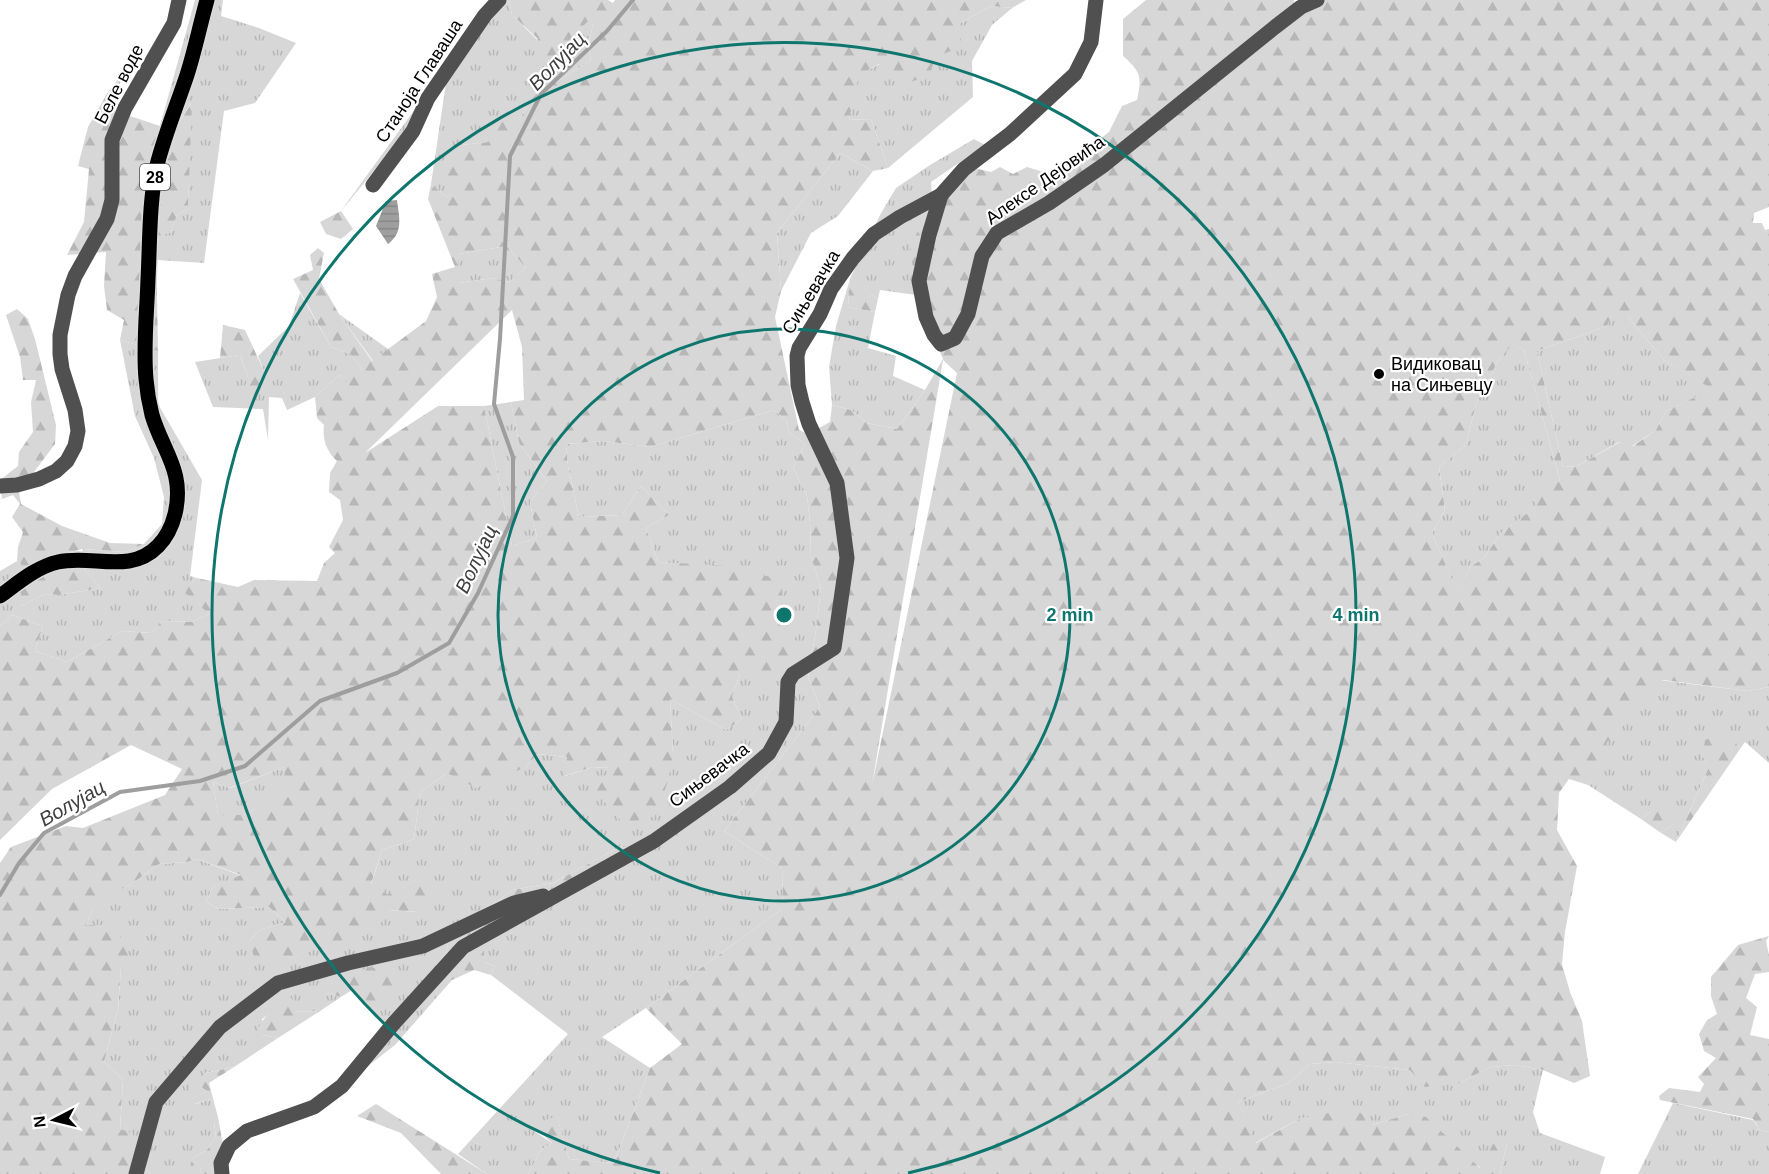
<svg xmlns="http://www.w3.org/2000/svg" width="1769" height="1174" font-family="Arial,sans-serif">
<defs>
<pattern id="grass-tufts" width="24" height="20" patternUnits="userSpaceOnUse" patternTransform="scale(1.5)"><rect width="24" height="20" fill="#d7d7d7"/><path d="M3 7l-1-3M5 7V3M7 7l1-3M15 17l-1-3M17 17v-4M19 17l1-3" fill="none" stroke="#b7b7b7"/></pattern>
<pattern id="forest-firs" width="22" height="20" patternUnits="userSpaceOnUse" patternTransform="scale(1.5)"><rect width="22" height="20" fill="#d7d7d7"/><path d="M5 1l3.5 6h-7zM16 11l3.5 6h-7z" fill="#b7b7b7"/></pattern>
<pattern id="water-rules" width="6" height="5" patternUnits="userSpaceOnUse" patternTransform="scale(1.5)"><rect width="6" height="5" fill="#9e9e9e"/><path d="M0 2.5h6" fill="none" stroke="#868686"/></pattern>
</defs>
<rect width="100%" height="100%" fill="#fff"/>
<g fill="url(#grass-tufts)">
<polygon points="195,0 223,0 221,16 259,28 296,43 255,103 224,111 204,263 157,260 156,236 171,232 177,215 188,209 191,103 172,134 160,126"/>
<polygon points="494,0 509,0 512,15 554,56 589,19 593,25 588,45 591,60 555,83 540,90 529,102 519,121 488,142 453,146 458,188 447,197 431,184 446,83 341,211"/>
<polygon points="991,6 1012,8 992,25 972,61 973,97 888,168 871,119 849,120 858,75 880,64 935,57 960,23"/>
<polygon points="974,139 985,145 931,182 933,208 916,295 880,290 878,299 850,280 848,307 875,312 868,348 896,356 893,376 925,390 897,429 867,423 851,410 832,405 829,367 836,326 850,279 880,215 896,188 930,165"/>
<polygon points="840,153 873,171 838,216 811,233 781,291 777,233"/>
<polygon points="507,246 526,268 509,282 493,278 458,283 458,254"/>
<polygon points="300,293 331,347 350,354 362,369 346,383 339,375 315,397 287,410 282,398 269,397 268,440 263,409 213,407 195,362 240,355 248,377 264,371 258,356 289,326"/>
<polygon points="339,314 388,349 373,361"/>
<polygon points="1611,317 1628,317 1664,360 1713,389 1666,411 1656,430 1632,446 1619,442 1577,466 1563,467 1537,351 1607,326"/>
<polygon points="120,340 158,351 158,404 202,480 190,576 197,578 184,591 209,614 192,622 161,621 152,633 122,631 67,662 35,651 43,626 12,615 0,626 0,571 17,561 40,577 21,591 21,606 45,594 59,595 101,588 80,566 83,549 125,552 144,544 162,524 164,497 154,458 135,416"/>
<polygon points="1512,343 1524,350 1560,480 1538,506 1500,534 1484,558 1470,567 1458,595 1432,533 1445,510 1439,467 1466,445 1476,404 1499,359"/>
<polygon points="511,402 519,443 547,481 530,502 537,538 512,546 484,406"/>
<polygon points="774,410 786,420 789,433 805,444 793,468 807,496 810,522 811,556 821,589 816,630 808,677 820,707 724,831 783,869 782,909 646,1008 602,1037 650,1068 614,1163 569,1159 557,1117 528,1127 552,1143 541,1150 528,1174 487,1174 458,1154 568,1034 491,975 495,966 484,962 474,945 631,850 621,846 553,883 512,890 449,938 445,961 430,980 452,980 395,1045 363,1070 391,1034 367,1006 383,1005 382,992 387,986 369,967 326,993 341,997 320,1011 294,1012 275,1010 262,1019 262,1035 278,1038 234,1067 205,1073 201,1087 207,1091 192,1099 196,1104 210,1099 215,1106 218,1117 214,1123 216,1137 207,1150 193,1158 191,1166 200,1165 201,1174 149,1174 132,1134 120,1130 123,1080 104,1062 118,1009 121,967 86,926 96,900 130,885 159,864 187,862 197,859 242,876 212,888 206,902 219,909 269,907 286,922 259,930 249,942 290,958 329,944 388,910 419,912 415,881 388,896 371,885 382,850 414,839 420,792 447,773 526,767 537,754 567,757 565,776 593,767 610,768 673,754 670,699 726,730 742,719 732,697 740,674 695,565 658,562 646,528 669,515 641,486 622,515 579,517 568,466 566,444 603,441 650,447"/>
<polygon points="1659,680 1748,691 1769,687 1769,763 1745,742 1740,749 1728,732 1703,756 1708,769 1676,842 1661,833 1675,823 1654,809 1641,819 1588,785 1605,763 1603,746"/>
<polygon points="284,767 286,792 245,815 218,816 213,782 230,788"/>
<polygon points="1335,1062 1410,1070 1460,1083 1490,1067 1515,1065 1543,1070 1533,1112 1540,1133 1605,1157 1600,1174 1500,1174 1507,1143 1481,1168 1408,1114 1372,1125 1301,1118 1255,1143 1238,1102 1289,1083 1310,1064"/>
<polygon points="1673,1103 1753,1120 1760,1130 1769,1132 1769,1174 1638,1174"/>
</g>
<g fill="url(#forest-firs)" fill-rule="evenodd">
<path d="M509,0h99l5,3 2,-3h411l-14,8 -21,-2 -31,17 1,24 -26,10 -5,18 -22,8 -23,-8 -6,-11 -20,11 -10,45 22,-1 17,49 -15,3 -33,-18 -63,80 4,58 -6,26 24,113 9,4 22,-12 2,-17 19,5 16,13 30,6 28,-39 18,-31 -27,-64 -6,-51 23,-36 41,-40 17,4 9,-5 13,7 14,-7 20,6 36,-21 26,-20 13,-26 15,-6c5,-24 4,-28 -14,-44v-37l23,-19h148v7l12,-7h463v207l-15,6 -1,10h9l3,7 4,-1v458l-21,4 -85,-11 -23,23 -36,43 2,17 -18,22 -19,-6 -10,14 -2,37 20,36 -12,66 -3,32 8,28 12,29 8,55 -16,7 -31,-13 -28,-5 -25,2 -30,16 -35,4 -15,-17 -75,-8 -25,2 -21,19 -51,19 18,41 45,-25 55,-10 16,17 36,-11 18,3 54,51 13,-24 14,-1 -7,31h-972l13,-24 11,-7 -9,-8 -16,-8 30,-11 12,43 45,4 36,-95 32,-24 -36,-36 136,-99 1,-40 -59,-38 96,-124 -12,-30 8,-47 5,-41 -10,-33 -1,-34 -3,-26 -14,-28 12,-24 -16,-11 -3,-13 -12,-10 -124,37 -47,-6 -37,3 2,22 11,51 43,-2 19,-29 28,29 -23,13 12,34 90,5 22,11 32,43 -24,58 -38,-5 -8,23 10,22 -16,11 -56,-31 3,55 -5,27 -13,35 -31,8 -28,-32 14,-24 -17,-1 -29,9 3,-19 -30,-3 -11,13 -50,21 -29,-15 -27,19 -6,47 -32,11 -11,34 17,11 27,-14 25,7 -21,24 -30,-2 -12,19 -87,29 -35,1 -6,-17 10,-12 27,-8 -17,-15 -50,2 -13,-7 6,-14 29,-13 -44,-16 -10,3 -28,2 -29,21 -34,16 -10,24h28l15,30 -8,12 -3,42 -14,53 19,18 -3,49 12,4 17,41h-149v-311l11,-16 55,-21 17,2 82,-33 17,-26 -51,-24 -79,44 -52,51v-214l12,-11 31,11 -8,25 32,11 55,-31 30,2 9,-12 31,1 17,-8 -26,-23 14,-13 41,9 16,-7 63,1 7,-18 11,-10 -6,-6 14,-27 -3,-20 -11,-8 1,-19 7,-12c-10,-9 -15,-21 -13,-36l-7,-7 -2,-21 24,-22 7,7 16,-13 -12,-15 -19,-7 -38,-68 20,-9 -3,-15 8,-7 6,5 -5,26 20,35 33,47 54,-40 11,-24 -5,-23 23,-7 -27,-68 3,-15 16,13 10,-9 -16,-15 12,-27 35,-4 10,-20 21,-1 10,-19 11,-12 15,-7 36,-23 -3,-15 5,-20 -4,-5 -35,36 -10,1 -7,-19 -25,-23zM507,246l19,22 -17,14 -16,-4 -35,5v-29zM512,310l10,37 2,53 -13,2 8,41 28,38 -17,21 7,36 -25,8 -28,-140h-46l-73,47zM1611,317h17l36,43 48,29 -46,22 -10,19 -23,16 -13,-4 -43,24 -14,1 -26,-116 70,-25zM1513,344l11,6 36,130 -22,7 -7,11 6,8 -37,28 -16,24 -14,9 -12,27 -26,-61 13,-23 -6,-43 27,-22 10,-41 23,-45zM943,360l14,13 -85,412zM284,767l1,25 -40,23h-27l-5,-33 16,6z"/>
<polygon points="131,63 106,108 160,126 172,134 192,102 188,209 177,215 171,232 156,237 158,351 120,340 124,320 107,310 104,286 106,252 67,255 84,222 89,169 78,166 88,127 108,92"/>
<polygon points="341,211 353,229 341,239 326,234 320,222"/>
<polygon points="850,279 878,299 875,312 848,307"/>
<polygon points="17,309 28,319 35,339 56,425 55,444 19,492 21,504 62,526 110,543 144,544 125,552 83,549 50,557 25,567 17,561 18,547 23,532 12,517 20,504 13,495 2,499 0,480 18,466 19,452 33,432 31,402 36,380 23,380 20,357 6,315"/>
<polygon points="223,325 245,330 264,371 253,398 242,394 248,377 240,355 220,358"/>
<path d="M80,566l21,22 -42,7 -14,-1 -24,12v-15c22,-16 32,-23 59,-25z"/>
<polygon points="1728,731 1740,749 1676,842 1708,769 1703,756 1705,740"/>
<polygon points="1654,809 1675,809 1675,823 1661,833 1641,819"/>
<polygon points="621,846 631,850 475,946 484,951 484,962 495,966 491,975 474,970 452,980 429,980 445,961 449,938 512,890 553,883"/>
<polygon points="1769,936 1766,941 1769,955 1769,972 1755,974 1746,998 1757,1007 1750,1035 1769,1039 1769,1132 1760,1130 1753,1119 1660,1100 1659,1096 1669,1088 1700,1092 1704,1084 1698,1077 1716,1058 1704,1051 1699,1034 1707,1020 1717,1014 1711,996 1711,977 1738,945"/>
<polygon points="369,967 391,971 416,986 395,989 387,986 383,992 386,1000 383,1006 367,1006 352,990 341,997 326,993 334,972 354,974"/>
<path d="M292,998l3,14 25,-1 -42,27 -16,-3 -4,-6c6,-15 15,-15 21,-29z"/>
<polygon points="234,1067 209,1083 215,1106 210,1099 195,1104 191,1099 207,1091 201,1087 189,1093 190,1084 202,1082 205,1073"/>
<polygon points="376,1104 487,1174 441,1174 401,1133 357,1116"/>
<polygon points="218,1117 228,1174 201,1174 200,1166 190,1166 193,1158 207,1150 216,1137 214,1122"/>
</g>
<path fill="url(#water-rules)" d="M397,200c2,17 7,32 -9,44l-12,-18 10,-25z"/>
<g fill="none" stroke-linecap="round" stroke-linejoin="round">
<polyline stroke="#9e9e9e" stroke-width="4" points="0,895 19,863 44,833 120,792 200,781 245,766 320,701 397,673 449,643 478,593 513,516 513,457 494,404 500,339 510,156 541,94 607,31 633,0"/>
<defs>
<path id="major" d="M0,596c18,-13 36,-29 58,-34 34,-8 72,13 100,-16 9,-9 14,-20 17,-32 10,-43 -12,-62 -23,-99 -3,-12 -5,-24 -6,-36 -3,-33 1,-67 2,-100 2,-38 1,-77 9,-114 8,-31 20,-60 30,-90 8,-25 13,-50 20,-75"/>
</defs>
<use href="#major" stroke="#dbdbdb" stroke-width="18"/>
<g stroke="#505050" stroke-width="15">
<polyline points="1096,0 1091,42 1075,74 1010,134 964,169 941,195 929,235 919,281 926,317 934,335 941,344 955,338 968,314 982,256 997,233 1049,203 1104,165 1275,27 1301,7 1317,0"/>
<polyline points="373,185 413,131 428,98 485,15 499,0"/>
<polyline points="0,486 17,485 39,479 56,471 67,461 75,446 78,431 75,410 62,369 60,354 60,335 68,295 75,276 107,219 112,200 112,140 125,108 174,23 179,0"/>
<polyline points="136,1174 156,1102 220,1027 278,983 348,963 423,946 514,903 543,896"/>
<polyline points="222,1174 221,1163 229,1146 247,1131 314,1107 342,1086 394,1023 463,947 654,841 730,787 769,753 786,722 788,682 793,674 834,648 847,558 837,483 809,424 802,402 798,385 797,356 799,348 820,314 831,289 853,258 874,234 900,217 941,195"/>
</g>
<use href="#major" stroke="#000" stroke-width="15"/>
</g>
<g fill="none" stroke="#0f766e" stroke-width="3">
<circle cx="784" cy="615" r="286"/>
<path d="M660 1173A572 572 0 1 1 908 1173"/>
</g>
<circle fill="#000" stroke="#fff" stroke-width="2" cx="1379" cy="374" r="6"/>
<g text-anchor="middle" stroke-width="4.5" stroke-linejoin="round" paint-order="stroke">
<rect fill="#fff" stroke="#4c4c4c" stroke-width="1.5" x="140" y="164" width="30" height="26" rx="4.5"/>
<g font-size="16" font-weight="bold" fill="#000">
<text x="155" y="183">28</text>
</g>
<g font-size="18" fill="#000" stroke="#fff">
<text transform="translate(419 81) rotate(-57)" y="6">Станоја Главаша</text>
<text transform="translate(119 84) rotate(-63)" y="6">Беле воде</text>
<text transform="translate(1045 180) rotate(-35)" y="6">Алексе Дејовића</text>
<text transform="translate(811 292) rotate(-59)" y="6">Сињевачка</text>
<text transform="translate(709 775) rotate(-37)" y="6">Сињевачка</text>
</g>
<g font-size="18" fill="#000" stroke="#fff" text-anchor="start">
<text x="1391" y="370">Видиковац<tspan x="1391" dy="21">на Сињевцу</tspan></text>
</g>
<g font-size="20" font-style="italic" fill="#3f3f3f" stroke="#fff">
<text transform="translate(557 61) rotate(-46)" y="7">Волујац</text>
<text transform="translate(476 559) rotate(-65)" y="7">Волујац</text>
<text transform="translate(72 803) rotate(-30)" y="7">Волујац</text>
</g>
</g>
<circle cx="784" cy="615" r="9" fill="#0f766e" stroke="#fff" stroke-width="3"/>
<g font-size="18" text-anchor="middle" font-weight="bold" fill="#0f766e" stroke="#fff" stroke-width="4.5" stroke-linejoin="round" paint-order="stroke">
<text x="1070" y="621">2 min</text>
<text x="1356" y="621">4 min</text>
</g>
<g transform="translate(54 1120) rotate(263)" stroke="#ffffff" stroke-width="4.5" paint-order="stroke">
<path d="M0-4.5L10 22L0 15L-10 22Z" fill="#000000"/>
<text y="-9" font-size="16" font-weight="bold" text-anchor="middle" fill="#000000">N</text>
</g>
</svg>
